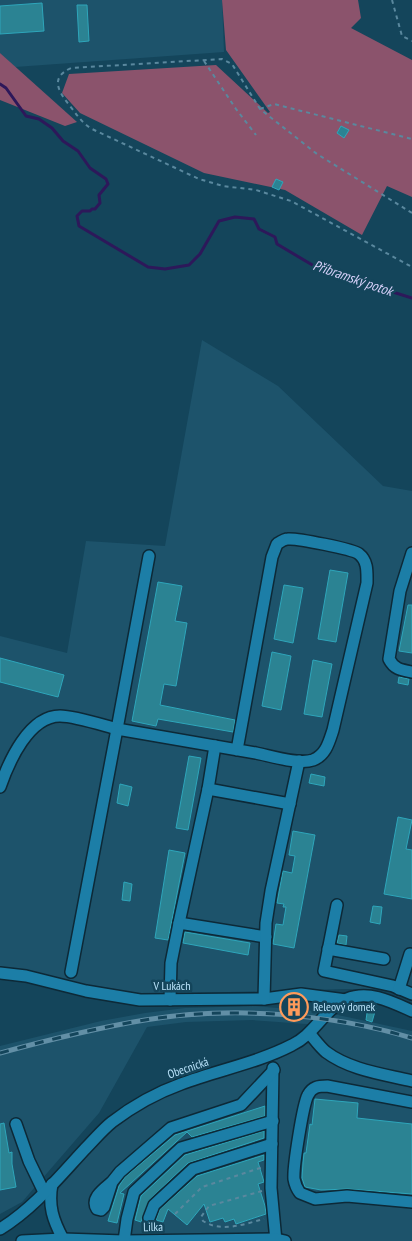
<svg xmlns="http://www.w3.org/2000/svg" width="412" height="1241" font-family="'PT Sans Narrow',sans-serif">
<rect width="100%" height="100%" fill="#14455b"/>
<g fill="#1d536b">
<polygon points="0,0 222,0 224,52 15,67 0,53"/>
<polygon points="202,340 278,386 383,486 412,491 412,997 396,989 344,989 117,995 0,970 0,636 67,653 86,541 165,546"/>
<polygon points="253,1006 324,1012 412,1031 412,1241 276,1241 63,1237 52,1184 129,1110 273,1054 277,1060 310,1042 321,1025 292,1023 252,1020 186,1022 147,1027 99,1113 22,1202 0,1214 0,1046 101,1021 145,1013 185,1008"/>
</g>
<g fill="#8b536c">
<polygon points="222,0 358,0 361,18 351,28 412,60 412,197 387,186 362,235 285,190 204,173 80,113 62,93 69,74 216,65 268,113 270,112 226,50"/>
<polygon points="0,53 77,122 65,126 0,100"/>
</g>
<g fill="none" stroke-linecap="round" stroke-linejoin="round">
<polyline stroke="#2d185a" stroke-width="3" points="0,84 6,88 26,116 39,119 52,128 63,141 78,151 90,168 106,179 108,184 99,195 100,203 95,209 92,209 90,211 82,211 77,216 79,226 148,267 165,269 189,265 200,254 219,221 235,217 254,219 259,229 275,237 277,244 314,266 334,275 357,278 377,287 412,298"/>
</g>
<g fill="#2b8393" stroke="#2ea6bb">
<polygon points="42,3 44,31 0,34 0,6"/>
<polygon points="77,5 87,5 89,41 79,42"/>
<polygon points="341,126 349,130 344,138 337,133"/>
<polygon points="276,179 283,182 279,190 272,187"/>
<polygon points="330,570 348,573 336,642 318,639"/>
<polygon points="158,582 182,586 175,621 187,623 176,686 164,684 160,705 235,720 233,732 158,719 156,726 132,721"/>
<polygon points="284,585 303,588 293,643 274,639"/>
<polygon points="408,605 412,605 412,653 399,651"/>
<polygon points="272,652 291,656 281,710 262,706"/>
<polygon points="0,658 64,675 58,697 0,682"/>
<polygon points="313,660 332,664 322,717 304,714"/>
<polygon points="399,677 409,679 408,685 398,683"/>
<polygon points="189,756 201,758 188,830 176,828"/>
<polygon points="311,774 325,777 324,786 309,783"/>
<polygon points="120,784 132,787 128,806 117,803"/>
<polygon points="398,817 412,820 406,849 412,850 412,899 384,894"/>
<polygon points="293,831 315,835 294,948 273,944 276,924 283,925 286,907 283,907 284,904 277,903 283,871 292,873 295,856 289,855"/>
<polygon points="169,850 185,853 168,940 155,938"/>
<polygon points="124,882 132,884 130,901 122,900"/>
<polygon points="373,906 382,907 380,924 370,922"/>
<polygon points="185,932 250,943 248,955 183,943"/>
<polygon points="339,935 347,936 346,945 337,943"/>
<polygon points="368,1006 376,1008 372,1022 366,1020"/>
<polygon points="315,1099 358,1103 357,1118 412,1124 412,1194 348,1189 321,1190 305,1187 302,1178 303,1163 304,1153 306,1153 310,1124 312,1125"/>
<polygon points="265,1106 265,1116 192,1137 187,1132 120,1193 124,1194 117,1223 108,1221 119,1186 125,1177 175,1135"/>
<polygon points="4,1123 9,1153 12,1152 12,1164 16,1187 0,1190 0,1124"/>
<polygon points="264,1131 264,1138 188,1163 149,1200 141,1222 135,1220 141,1196 185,1155"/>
<polygon points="264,1155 264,1160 258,1162 264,1182 258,1184 265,1206 266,1214 236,1224 234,1219 225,1222 223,1218 210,1222 204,1204 187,1225 168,1209 163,1222 156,1220 160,1209 197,1176"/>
</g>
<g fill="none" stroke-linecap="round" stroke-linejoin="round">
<defs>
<g id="minor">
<path d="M412,553l-12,38 -11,68c5,10 12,11 23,13"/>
<polyline points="215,746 208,789 179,923 266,937"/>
<path d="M0,787c9,-26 29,-71 60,-71 15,0 42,9 57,13l32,-173"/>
<polyline points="208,789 290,804"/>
<polyline points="337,905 324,971 393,986 412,994"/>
<polyline points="328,949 384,959"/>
<path d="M71,972l46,-243c47,8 93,16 139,24 15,3 43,12 57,7 13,-5 16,-18 20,-30l34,-147c0,-11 1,-22 -8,-29 -6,-5 -63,-16 -71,-15 -4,0 -8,3 -11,5l-5,13 -35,193"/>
<polyline points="0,973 26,976 86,991 140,1000 264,999 301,994 346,1000"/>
<polyline points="399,989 410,954"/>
<polyline points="264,999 266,923 271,891 299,761"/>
<polyline points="170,1000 171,963 179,923"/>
<path d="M310,1034c5,6 10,13 16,18 24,18 57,22 86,29"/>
<polyline points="273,1068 271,1188 276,1241"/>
<path d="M412,1102l-85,-16c-9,0 -15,1 -19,9 -5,9 -15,72 -14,84 1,6 3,10 6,14l15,6 32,-3 65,6"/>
<polyline points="16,1124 29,1161 44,1192"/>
<path d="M112,1182c-8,7 -22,16 -15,27l4,1 3,-3 8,-25 8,-10 51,-44 70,-23 33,-35"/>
<path d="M52,1184c-4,22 1,36 11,55"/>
<polyline points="149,1218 154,1205 193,1169 272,1144"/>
<path d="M0,1229c33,-20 59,-52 85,-80 9,-9 17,-19 27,-27 21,-16 44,-29 69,-38 37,-14 76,-21 111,-39 22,-10 32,-36 55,-46 22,-9 45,3 65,12"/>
<polyline points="22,1241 63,1239 124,1241 276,1239 285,1241"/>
<polyline points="124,1241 127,1219 134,1192 181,1148 273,1121"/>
</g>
</defs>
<use href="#minor" stroke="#0d2937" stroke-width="14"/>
<g stroke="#5a889e" stroke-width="2" stroke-dasharray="4 4" stroke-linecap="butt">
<polyline points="392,0 402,36 412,41"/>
<polyline points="204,61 236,109 256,135"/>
<polyline points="260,109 274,104 412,139"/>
<path d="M412,213l-95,-59 -57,-45 -28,-45 -10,-5 -151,9c-22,10 -12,24 -1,38 7,9 12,17 22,23l107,50 24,7 33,4 35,11 121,66"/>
<path d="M262,1191l-53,15 -8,11 2,4c19,12 41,3 61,-2"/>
<polyline points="175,1214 202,1187 263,1167"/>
</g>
<use href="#minor" stroke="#1c7ea7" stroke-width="11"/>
<defs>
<path id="rail" d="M0,1053c48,-13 96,-25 145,-33 86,-14 183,-7 267,18"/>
</defs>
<use href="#rail" stroke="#628fa6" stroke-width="5"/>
<use href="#rail" stroke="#14455b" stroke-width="3" stroke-dasharray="9" stroke-linecap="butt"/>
</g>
<defs>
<symbol id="building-ring" viewBox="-11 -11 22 22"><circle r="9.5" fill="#14455b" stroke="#ff9b5a" stroke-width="1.5"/><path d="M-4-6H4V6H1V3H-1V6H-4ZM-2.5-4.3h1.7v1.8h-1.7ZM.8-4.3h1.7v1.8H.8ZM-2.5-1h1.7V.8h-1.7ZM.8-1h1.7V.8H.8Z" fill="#ff9b5a"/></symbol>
</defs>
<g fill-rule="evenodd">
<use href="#building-ring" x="278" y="991" width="32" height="32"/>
</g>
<g text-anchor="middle" stroke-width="5" stroke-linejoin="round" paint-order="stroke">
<g font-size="12" fill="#b9e2f9" stroke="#14455b">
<text x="172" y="990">V Lukách</text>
<text transform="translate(188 1068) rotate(-19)" y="4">Obecnická</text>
<text transform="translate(153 1227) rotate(-1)" y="4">Lilka</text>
</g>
<g font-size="12" fill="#b9e2f9" stroke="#14455b" text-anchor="start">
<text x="313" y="1011">Releový domek</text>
</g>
<g font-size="14" font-style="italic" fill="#d6d0f9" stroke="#14455b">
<text transform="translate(353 278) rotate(19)" y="5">Příbramský potok</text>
</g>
</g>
</svg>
